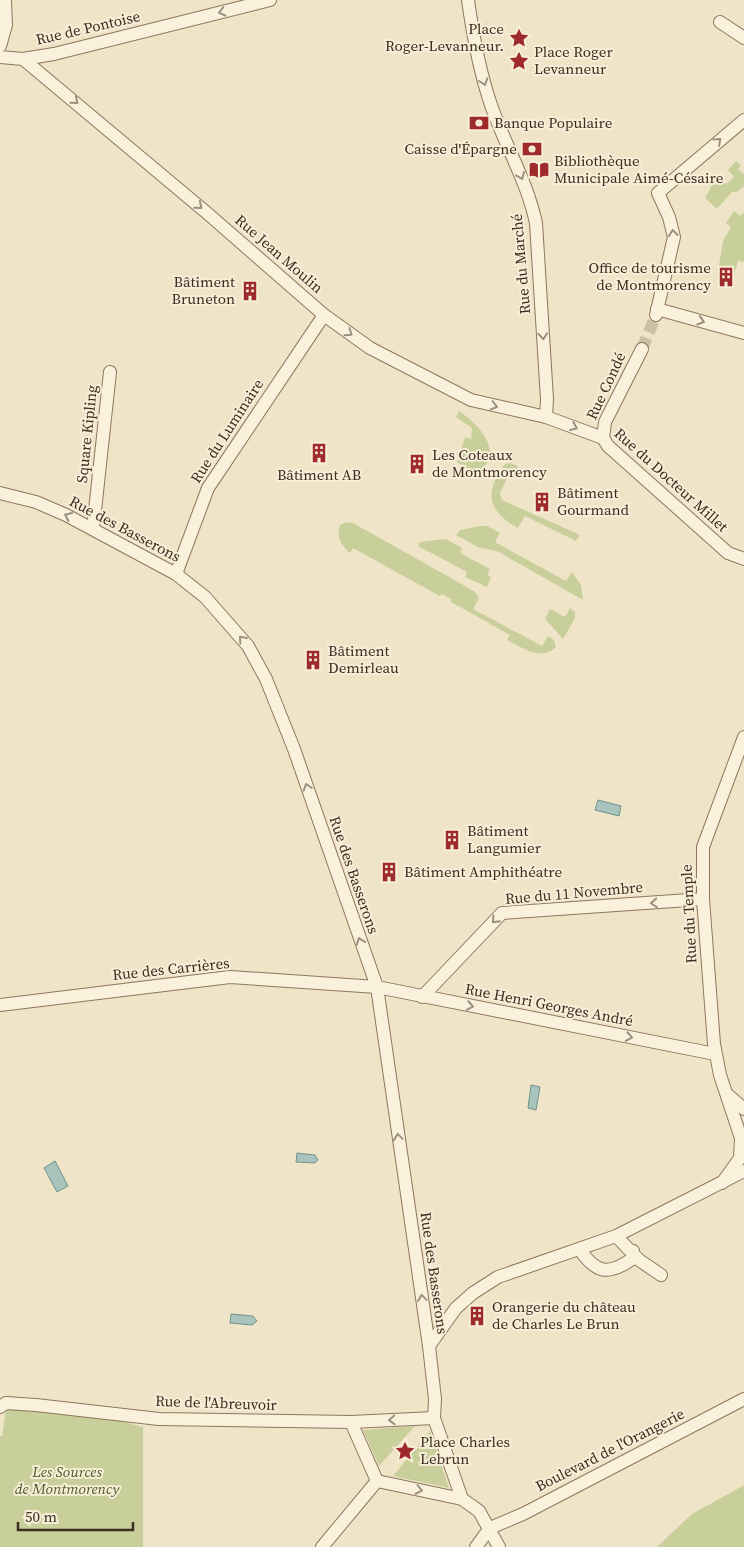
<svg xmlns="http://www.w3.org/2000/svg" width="744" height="1547" font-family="'Source Serif 4',serif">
<rect width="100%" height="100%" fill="#f0e4c8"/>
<g fill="#c9cf9b">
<polygon points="736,161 741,165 738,169 744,174 744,186 737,192 732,192 717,209 705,198 712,185 719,177 726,184 734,177 728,170"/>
<polygon points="734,211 740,216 744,212 744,262 738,261 735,272 732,271 731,274 718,272 723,241 731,227 726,223"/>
<path d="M459,411c15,10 43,35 25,56 -4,4 -11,7 -16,12l-7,-2 4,-12 -8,-2 8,-26 6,2 1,-11 -16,-11z"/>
<path d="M510,463l8,3 -3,6 -6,2 -9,19 2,7 78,35 -4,6 -51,-25 -7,12c-31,-17 -34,-36 -13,-64z"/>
<path d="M346,522l7,1 121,68 5,7 -6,11 69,37 6,-10 6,4 2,7c-14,15 -35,0 -49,-7l3,-5 -59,-33v-3l-9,-5 -2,2 -87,-48 -3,5c-9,-8 -14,-16 -10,-28z"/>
<polygon points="479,526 487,526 500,533 495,542 566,581 572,572 581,585 583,600 499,552 478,547 456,535 460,530"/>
<polygon points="446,539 462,548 460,553 490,569 487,575 491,577 487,587 465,577 467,572 418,546 420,542"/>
<polygon points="570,608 575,612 575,618 563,639 545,619 550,609 565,617"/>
<polygon points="6,1409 109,1418 143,1427 143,1547 0,1547 0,1436 2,1436"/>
<polygon points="415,1426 379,1466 363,1430"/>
<polygon points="430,1431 449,1488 393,1476"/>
<polygon points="744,1485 744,1547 657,1547 692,1514"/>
</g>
<g fill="#a9c4bc" stroke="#6f938a">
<polygon points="598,800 621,806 619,816 595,810"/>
<polygon points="531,1085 540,1087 536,1110 528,1108"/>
<polygon points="297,1153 315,1155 318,1160 315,1163 296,1162"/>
<polygon points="55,1161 68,1186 57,1192 44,1168"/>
<polygon points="231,1314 253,1316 257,1321 252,1325 230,1323"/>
</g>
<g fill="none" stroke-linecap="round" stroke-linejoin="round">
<polyline stroke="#ccc0a6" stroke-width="12" stroke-dasharray="12 6" stroke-linecap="butt" points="642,349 656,315"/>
<defs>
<g id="minor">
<path d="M468,0c5,36 11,70 23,105 14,40 36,76 45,118l11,176 -1,18"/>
<polyline points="720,22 744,38"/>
<polyline points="0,46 6,25 5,0"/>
<polyline points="0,57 23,59 54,54 270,0"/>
<polyline points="23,59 207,213 324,315 370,348 471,400 546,417 603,438 608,446 728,553 744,559"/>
<polyline points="657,309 744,333"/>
<polyline points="656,315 674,237 669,217 658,193 744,120"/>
<polyline points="603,438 605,422 642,349"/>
<polyline points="0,493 36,502 66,515 176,574 205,597 248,646 266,679 294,749 377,987 429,1346 435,1399 434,1418 462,1499 479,1511 499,1547"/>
<polyline points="93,529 110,372"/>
<polyline points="176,574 208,488 324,315"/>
<polyline points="422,997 502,913 703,899"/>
<polyline points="0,1005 230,977 377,987 715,1054"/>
<polyline points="728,1095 744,1109"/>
<polyline points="722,1183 740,1158 741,1138 720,1075 714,1044 703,899 703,847 744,737"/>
<polyline points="616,1236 639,1260 661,1275"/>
<path d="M580,1250c16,23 28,26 52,9l1,-8"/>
<polyline points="429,1346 456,1308 473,1293 498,1277 616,1236 744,1171"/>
<polyline points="0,1407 6,1403 36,1405 159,1419 351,1422 434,1418"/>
<polyline points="351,1422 377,1481"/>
<polyline points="377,1481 462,1499"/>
<polyline points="490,1528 523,1514 744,1399"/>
<polyline points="322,1547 377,1481"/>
<polyline points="476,1547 490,1528"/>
</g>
</defs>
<use href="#minor" stroke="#8d765c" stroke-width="14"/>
<use href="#minor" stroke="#faf1dc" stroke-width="12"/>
</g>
<defs><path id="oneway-chevron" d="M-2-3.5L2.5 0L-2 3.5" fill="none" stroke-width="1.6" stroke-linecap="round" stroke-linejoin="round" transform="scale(1.25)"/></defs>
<g stroke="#9c907e">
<use href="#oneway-chevron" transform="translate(222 12) rotate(166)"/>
<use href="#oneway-chevron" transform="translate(484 82) rotate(72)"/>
<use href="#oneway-chevron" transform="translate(75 101) rotate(40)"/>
<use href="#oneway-chevron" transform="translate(718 141) rotate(-42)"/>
<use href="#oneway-chevron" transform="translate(521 176) rotate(67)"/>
<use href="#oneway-chevron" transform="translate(199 206) rotate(40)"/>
<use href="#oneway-chevron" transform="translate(673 233) rotate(-97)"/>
<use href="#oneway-chevron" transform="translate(701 321) rotate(16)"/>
<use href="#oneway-chevron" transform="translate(349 333) rotate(35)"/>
<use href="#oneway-chevron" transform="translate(543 336) rotate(86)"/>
<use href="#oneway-chevron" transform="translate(494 406) rotate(14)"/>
<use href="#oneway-chevron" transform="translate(574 427) rotate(22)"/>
<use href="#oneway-chevron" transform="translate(68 516) rotate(-155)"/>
<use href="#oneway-chevron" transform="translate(242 639) rotate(-131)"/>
<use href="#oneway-chevron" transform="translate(307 787) rotate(-108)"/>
<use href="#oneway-chevron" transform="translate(654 903) rotate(176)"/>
<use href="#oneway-chevron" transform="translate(495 920) rotate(133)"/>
<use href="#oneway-chevron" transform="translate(360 941) rotate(-110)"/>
<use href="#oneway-chevron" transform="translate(470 1006) rotate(11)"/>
<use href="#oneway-chevron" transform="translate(629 1037) rotate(11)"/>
<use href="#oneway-chevron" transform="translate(398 1137) rotate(-98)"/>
<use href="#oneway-chevron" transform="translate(422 1298) rotate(-98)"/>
<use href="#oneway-chevron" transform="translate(392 1420) rotate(177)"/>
<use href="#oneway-chevron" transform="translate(419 1490) rotate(12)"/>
</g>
<defs>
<symbol id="sight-bare" viewBox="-9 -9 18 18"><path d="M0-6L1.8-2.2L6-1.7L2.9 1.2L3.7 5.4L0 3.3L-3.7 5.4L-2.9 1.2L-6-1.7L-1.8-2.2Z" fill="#9e2a2b" stroke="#f7eed8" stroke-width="2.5" paint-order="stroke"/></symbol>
<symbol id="bank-bare" viewBox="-9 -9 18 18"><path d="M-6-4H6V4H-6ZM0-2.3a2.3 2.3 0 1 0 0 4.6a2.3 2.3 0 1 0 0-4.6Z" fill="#9e2a2b" stroke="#f7eed8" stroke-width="2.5" paint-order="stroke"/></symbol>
<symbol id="library-bare" viewBox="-9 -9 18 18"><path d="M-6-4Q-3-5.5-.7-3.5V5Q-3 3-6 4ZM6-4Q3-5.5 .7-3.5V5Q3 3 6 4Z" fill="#9e2a2b" stroke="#f7eed8" stroke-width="2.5" paint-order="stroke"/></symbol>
<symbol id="building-bare" viewBox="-9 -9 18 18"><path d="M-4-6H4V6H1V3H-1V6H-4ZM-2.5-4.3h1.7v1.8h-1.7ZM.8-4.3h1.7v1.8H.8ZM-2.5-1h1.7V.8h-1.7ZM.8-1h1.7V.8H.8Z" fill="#9e2a2b" stroke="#f7eed8" stroke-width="2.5" paint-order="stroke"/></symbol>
</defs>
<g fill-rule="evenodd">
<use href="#sight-bare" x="505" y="24" width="28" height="28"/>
<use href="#sight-bare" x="505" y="47" width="28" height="28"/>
<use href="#bank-bare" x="465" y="109" width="28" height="28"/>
<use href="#bank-bare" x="518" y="135" width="28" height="28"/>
<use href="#library-bare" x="525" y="156" width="28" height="28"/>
<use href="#building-bare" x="712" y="263" width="28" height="28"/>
<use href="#building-bare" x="236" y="277" width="28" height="28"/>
<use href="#building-bare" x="305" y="439" width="28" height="28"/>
<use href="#building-bare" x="403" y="450" width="28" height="28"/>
<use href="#building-bare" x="528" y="488" width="28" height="28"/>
<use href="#building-bare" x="299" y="646" width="28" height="28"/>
<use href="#building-bare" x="438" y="826" width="28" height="28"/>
<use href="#building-bare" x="375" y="858" width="28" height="28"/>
<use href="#building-bare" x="463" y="1302" width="28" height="28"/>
<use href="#sight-bare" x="391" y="1437" width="28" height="28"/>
</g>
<g text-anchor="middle" stroke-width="4" stroke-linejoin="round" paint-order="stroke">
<g font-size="15" fill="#3d2e20" stroke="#f7eed8">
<text transform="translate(88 28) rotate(-13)" y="5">Rue de Pontoise</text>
<text transform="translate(279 254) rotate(41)" y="5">Rue Jean Moulin</text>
<text transform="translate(521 264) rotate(-95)" y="5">Rue du Marché</text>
<text transform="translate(606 386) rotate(-65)" y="5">Rue Condé</text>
<text transform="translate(227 431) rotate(-57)" y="5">Rue du Luminaire</text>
<text transform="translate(87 434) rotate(-84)" y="5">Square Kipling</text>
<text transform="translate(671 480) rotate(42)" y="5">Rue du Docteur Millet</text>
<text transform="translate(125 529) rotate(28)" y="5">Rue des Basserons</text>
<text transform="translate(354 875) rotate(71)" y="5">Rue des Basserons</text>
<text transform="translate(574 893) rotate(-5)" y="5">Rue du 11 Novembre</text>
<text transform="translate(689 914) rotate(-93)" y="5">Rue du Temple</text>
<text transform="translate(171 969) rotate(-6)" y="5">Rue des Carrières</text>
<text transform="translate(549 1005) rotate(11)" y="5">Rue Henri Georges André</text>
<text transform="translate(434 1273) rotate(82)" y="5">Rue des Basserons</text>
<text transform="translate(216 1403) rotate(2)" y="5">Rue de l'Abreuvoir</text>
<text transform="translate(610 1450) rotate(-27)" y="5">Boulevard de l'Orangerie</text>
</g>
<g font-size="15" fill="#3d2e20" stroke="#f7eed8" text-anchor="start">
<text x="504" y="34" text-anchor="end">Place<tspan x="504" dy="17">Roger-Levanneur.</tspan></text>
<text x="534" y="57">Place Roger<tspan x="534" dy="17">Levanneur</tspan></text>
<text x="494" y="128">Banque Populaire</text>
<text x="517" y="154" text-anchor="end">Caisse d'Épargne</text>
<text x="554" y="166">Bibliothèque<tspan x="554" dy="17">Municipale Aimé-Césaire</tspan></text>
<text x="711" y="273" text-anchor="end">Office de tourisme<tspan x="711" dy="17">de Montmorency</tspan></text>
<text x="235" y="287" text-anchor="end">Bâtiment<tspan x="235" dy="17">Bruneton</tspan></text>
<text x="432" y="460">Les Coteaux<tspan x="432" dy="17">de Montmorency</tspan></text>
<text x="319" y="480" text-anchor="middle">Bâtiment AB</text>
<text x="557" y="498">Bâtiment<tspan x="557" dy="17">Gourmand</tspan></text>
<text x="328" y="656">Bâtiment<tspan x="328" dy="17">Demirleau</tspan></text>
<text x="467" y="836">Bâtiment<tspan x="467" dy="17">Langumier</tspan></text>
<text x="404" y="877">Bâtiment Amphithéatre</text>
<text x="492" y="1312">Orangerie du château<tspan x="492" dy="17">de Charles Le Brun</tspan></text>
<text x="420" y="1447">Place Charles<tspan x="420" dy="17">Lebrun</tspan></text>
</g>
<g font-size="15" font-style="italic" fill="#4d5a26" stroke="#f7eed8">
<text x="67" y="1477">Les Sources<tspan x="67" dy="17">de Montmorency</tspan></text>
</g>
</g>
<path d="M18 1522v8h115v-8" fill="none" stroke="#3d2e20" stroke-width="2.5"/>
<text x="25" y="1522" font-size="15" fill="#3d2e20" stroke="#f7eed8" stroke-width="4" paint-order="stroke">50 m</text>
</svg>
